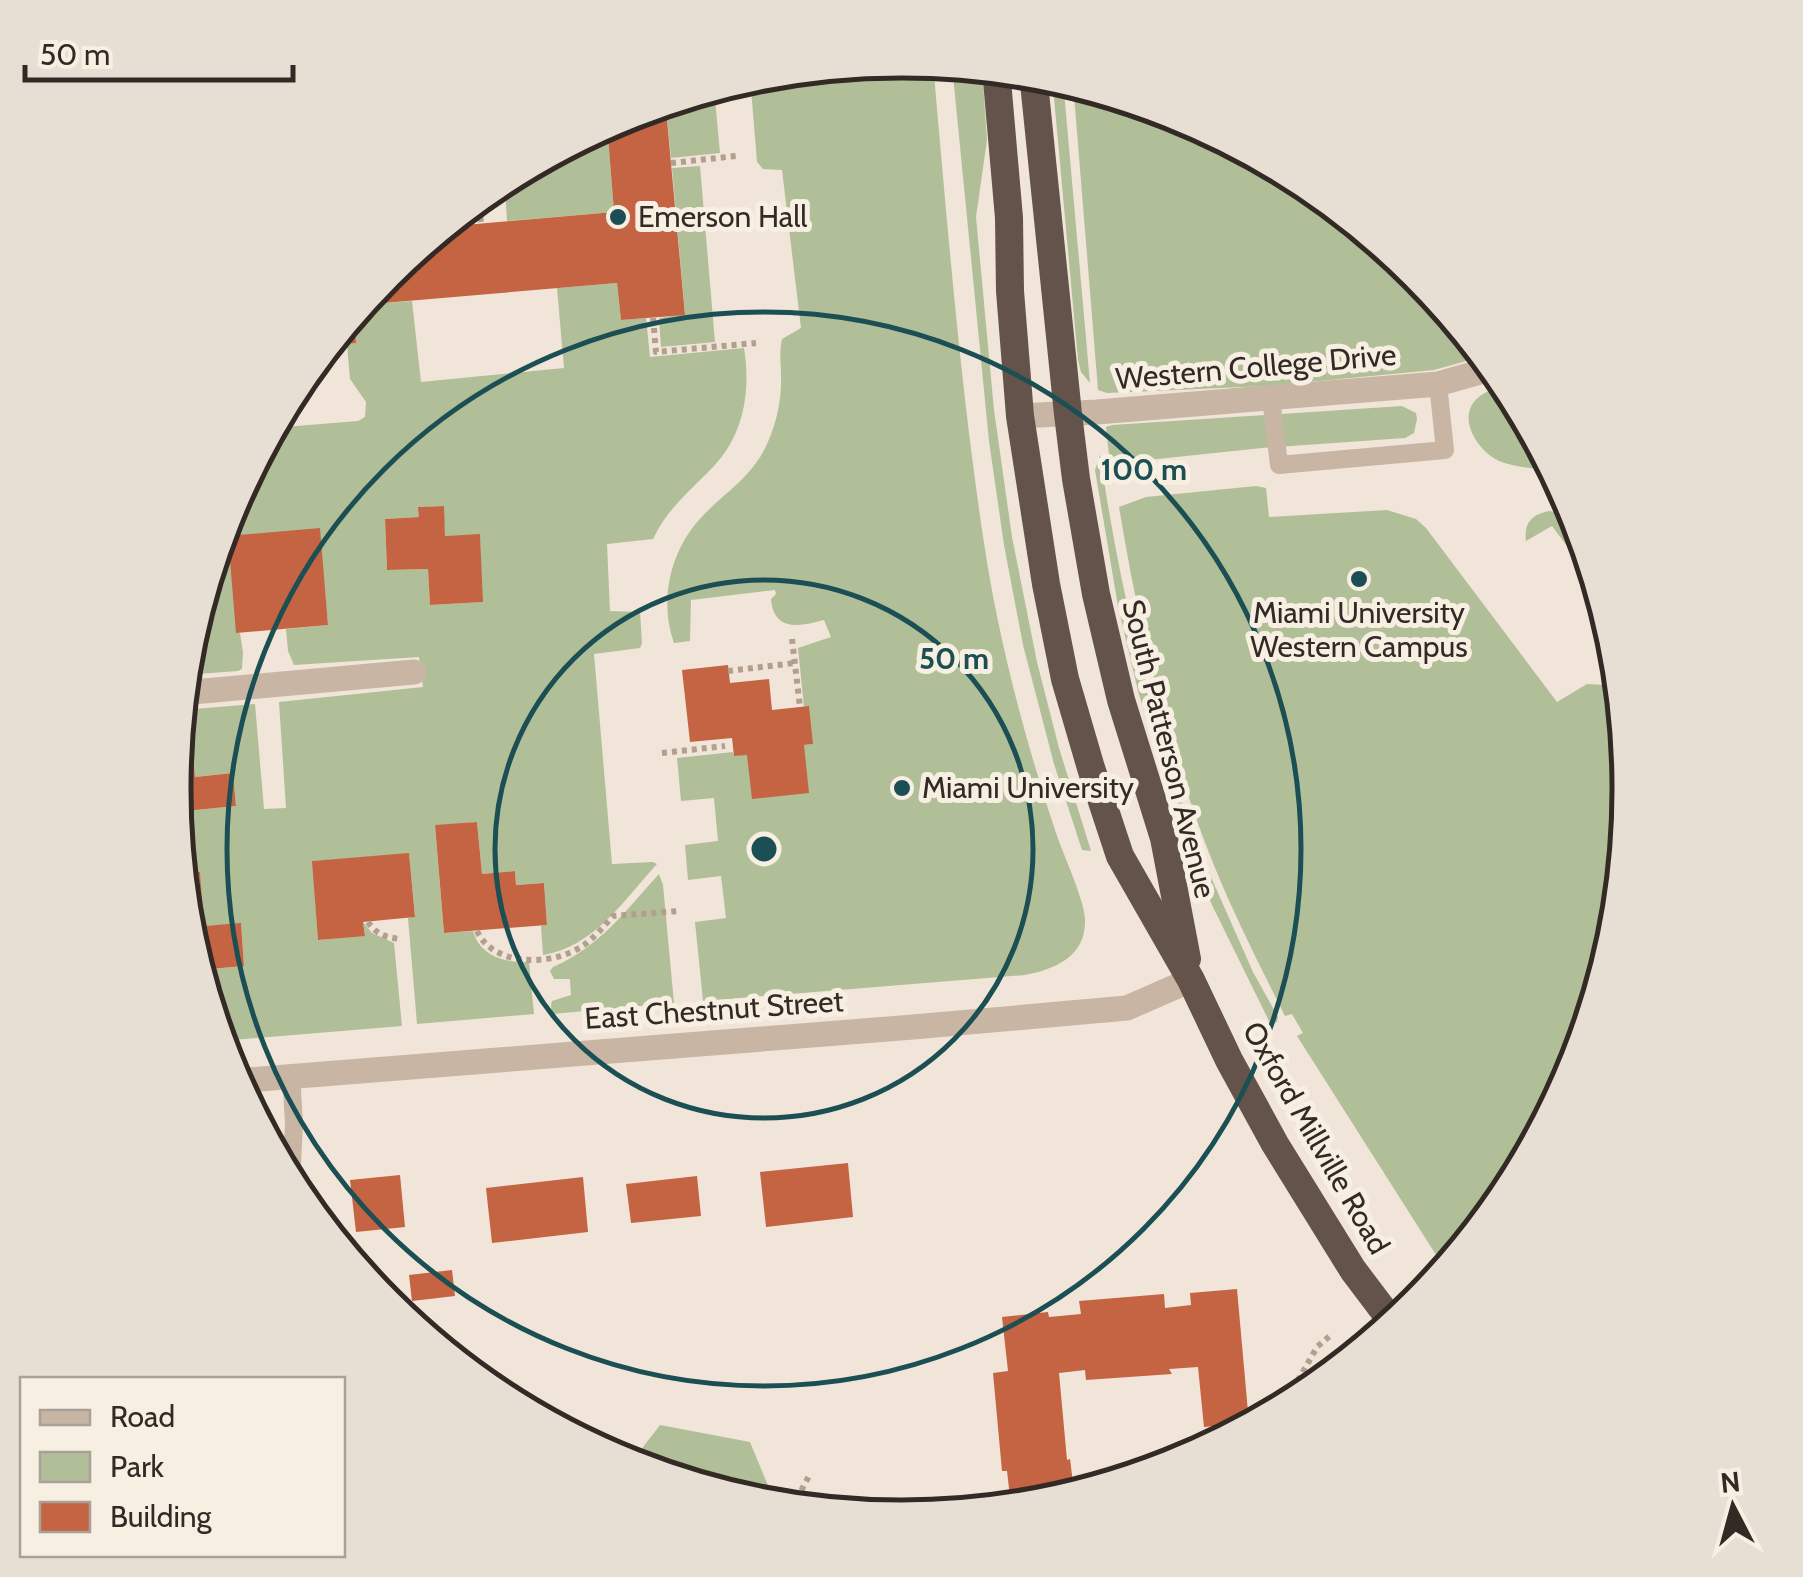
<svg xmlns="http://www.w3.org/2000/svg" width="1803" height="1577" font-family="Cabin,sans-serif">
<rect width="100%" height="100%" fill="#f0e5d8"/>
<g fill="#b1bf98" fill-rule="evenodd">
<path d="M902,60l31,3c11,123 21,247 36,370 8,63 16,126 29,188 15,72 35,143 58,212 7,21 29,68 29,87 1,36 -29,49 -60,55l-322,26 -8,-79 31,-4 -5,-42 -33,4 -3,-35 33,-4 -4,-43 -33,3 -4,-43 56,-6 1,4 78,-12 -8,-37 -6,-59 33,-11 -7,-17c-23,6 -50,13 -53,-21l5,-5 -1,-4 -84,10 -1,41 -16,2c-15,-41 -4,-91 25,-123 21,-24 49,-40 64,-68 12,-21 19,-51 18,-75 0,-13 -2,-25 1,-38l19,-11 -19,-158 -19,-1 -6,-7 -7,-85 10,-3z"/>
<polygon points="952,65 982,68 987,140 976,217 994,410 1012,537 1037,662 1059,748 1091,851 1082,850 1054,764 1023,645 1004,545 989,441"/>
<polygon points="1052,76 1063,80 1090,383 1081,372 1078,360"/>
<polygon points="1073,83 1181,116 1307,183 1417,274 1484,356 1434,370 1267,386 1107,393 1098,390"/>
<polygon points="714,88 720,153 671,158 666,109 635,112"/>
<polygon points="607,124 614,212 507,221 505,189 517,186 533,177 548,166 560,149"/>
<polygon points="700,166 715,342 661,347 659,318 685,314 672,168"/>
<path d="M617,283l4,37 25,-2 4,39 94,-9c7,42 0,86 -30,118 -23,24 -47,43 -61,73l-46,5 3,67 30,1 2,31 -2,5 -46,6 18,210 41,-2 4,2c-33,36 -63,83 -114,91l-2,-29 6,-2 -3,-41 -28,2 -1,-14 -33,3 -5,-52 -42,4 9,107 29,-2c7,25 32,32 56,31l5,52 -117,10 -9,-106 7,-2 -6,-62 -96,7 5,79 47,-5 -2,-13 9,11 22,10 8,83 -182,15 -21,-71 45,-4 -3,-42 -37,2 -4,-53h-19l-6,-61 61,-6 -3,-33 -38,4 -4,-47h-12l2,-20 74,-6 9,105 22,-1 -7,-106 144,-15 -4,-30 -125,8 -6,-14 -2,-22 42,-4 -9,-97 -83,104 4,1 3,19 -1,17 -4,2 -54,4 3,-29 42,-137 43,-81 86,-7 7,-4 1,-15 -16,-23 -3,-35 8,-1 -2,-29 7,-9 52,-4 9,81 143,-14 -7,-80zM443,506l2,30 35,-1 2,67 -52,3 -2,-36 -41,1 -2,-51 34,-2v-10z"/>
<path d="M1507,383l1,1 46,87c-18,-3 -38,-3 -55,-10 -18,-8 -40,-37 -26,-58 7,-10 23,-15 34,-20z"/>
<polygon points="1402,406 1416,413 1417,419 1414,433 1405,438 1262,448 1110,464 1106,427 1112,425"/>
<path d="M1100,455c18,122 45,241 85,358l-1,6 -6,2 -40,-130 -20,-85 -23,-136z"/>
<path d="M1256,486l10,2 3,29 118,-7 29,9 10,9 131,174 30,-18 18,1 18,29 7,75 -14,142 -42,137 -67,126 -62,75 -148,-233 6,-3 -11,-19 -7,2c-25,-50 -51,-101 -72,-153 -46,-115 -74,-235 -94,-356l27,-10z"/>
<path d="M1549,511l27,5 23,73 -47,-63 -26,15c-2,-18 5,-26 23,-30z"/>
<polygon points="1189,839 1195,841 1253,972 1278,1017 1277,1022 1271,1025 1212,905 1186,840"/>
<path d="M659,874l4,11 11,118 -122,11 -1,-9 1,-4 19,-6 -1,-16h-16l-4,-8 3,-4c48,-21 72,-56 106,-93z"/>
<polygon points="660,1425 750,1442 776,1505 759,1503 630,1464"/>
</g>
<g fill="#c46442">
<polygon points="666,109 685,315 621,320 617,283 360,305 387,273 442,227 614,212 607,124 635,112"/>
<polygon points="353,314 356,343 327,346"/>
<polygon points="444,506 445,536 480,534 483,602 430,605 428,569 387,570 385,519 419,517 418,507"/>
<polygon points="320,528 328,625 236,633 228,536"/>
<polygon points="728,665 730,683 769,679 772,710 809,706 813,744 804,745 809,793 752,799 747,755 734,756 732,738 690,742 682,670"/>
<polygon points="191,729 195,777 233,773 236,806 175,812 173,788 179,730"/>
<polygon points="477,822 482,874 515,871 516,885 544,883 547,925 444,933 435,825"/>
<polygon points="409,853 415,917 363,922 365,936 318,940 312,861"/>
<polygon points="200,872 204,926 241,923 244,966 199,970 187,930 181,873"/>
<polygon points="848,1163 853,1217 766,1227 760,1172"/>
<polygon points="400,1175 405,1227 356,1232 350,1180"/>
<polygon points="697,1176 701,1216 631,1223 626,1184"/>
<polygon points="583,1177 588,1232 492,1243 486,1188"/>
<polygon points="452,1270 455,1296 412,1301 409,1275"/>
<polygon points="1237,1289 1249,1423 1204,1427 1198,1367 1169,1369 1172,1374 1086,1380 1085,1370 1059,1373 1067,1460 1070,1459 1074,1491 1010,1497 1007,1471 1002,1471 993,1373 1008,1371 1002,1317 1048,1312 1049,1317 1081,1314 1079,1301 1164,1294 1165,1308 1191,1305 1190,1293"/>
</g>
<g fill="none" stroke-linecap="round" stroke-linejoin="round">
<g stroke="#b39f8e" stroke-width="6" stroke-dasharray="5 5" stroke-linecap="butt">
<polyline points="671,163 736,156"/>
<path d="M495,184c20,-3 35,-13 49,-26"/>
<polyline points="479,197 481,224"/>
<polyline points="653,318 656,352 756,343"/>
<polyline points="792,639 800,707"/>
<polyline points="728,671 795,663"/>
<polyline points="662,753 725,746"/>
<path d="M368,922c8,12 17,15 32,17"/>
<path d="M477,931c17,37 77,35 107,14 11,-8 20,-19 29,-29l65,-5"/>
<polyline points="1283,1407 1317,1347 1331,1335"/>
<polyline points="790,1506 794,1504 809,1476"/>
</g>
<g stroke="#c8b5a4" stroke-width="18">
<polyline points="1271,398 1279,465 1445,450 1438,384"/>
<polyline points="291,1075 294,1123 291,1184"/>
</g>
<polyline stroke="#c8b5a4" stroke-width="25" points="182,693 414,672"/>
<g stroke="#c8b5a4" stroke-width="25">
<polyline points="1020,416 1097,412 1438,384 1494,368"/>
<polyline points="236,1081 913,1027 1127,1008 1191,980"/>
</g>
<g stroke="#64534a" stroke-width="28">
<polyline points="996,69 1009,218 1010,291 1020,416 1046,584 1065,679 1091,768 1120,856 1191,980 1229,1060 1275,1144 1353,1270 1393,1323"/>
<polyline points="1033,73 1068,414 1076,479 1096,594 1121,700 1164,838 1187,959"/>
</g>
</g>
<g fill="none" stroke="#1c4f54" stroke-width="5">
<circle cx="764" cy="849" r="269"/>
<circle cx="764" cy="849" r="537"/>
</g>
<g fill="#1c4f54" stroke="#f8efe3" stroke-width="4">
<circle cx="618" cy="217" r="10"/>
<circle cx="1359" cy="579" r="10"/>
<circle cx="902" cy="788" r="10"/>
</g>
<g text-anchor="middle" stroke-width="10" stroke-linejoin="round" paint-order="stroke">
<g font-size="30" fill="#332a26" stroke="#f8efe3" text-anchor="start">
<text x="638" y="227">Emerson Hall</text>
<text x="1359" y="623" text-anchor="middle">Miami University<tspan x="1359" dy="34">Western Campus</tspan></text>
<text x="922" y="798">Miami University</text>
</g>
<g font-size="30" fill="#332a26" stroke="#f8efe3">
<text transform="translate(1256 367) rotate(-5)" y="10">Western College Drive</text>
<text transform="translate(1169 749) rotate(76)" y="10">South Patterson Avenue</text>
<text transform="translate(714 1010) rotate(-4)" y="10">East Chestnut Street</text>
<text transform="translate(1316 1138) rotate(60)" y="10">Oxford Millville Road</text>
</g>
</g>
<path d="M0 0H1803V1577H0ZM901 78H902A710 710 0 0 1 1612 788V790A710 710 0 0 1 902 1500H901A710 710 0 0 1 191 790V788A710 710 0 0 1 901 78Z" fill="#e8dfd4" fill-rule="evenodd"/>
<path fill="none" stroke="#332a26" stroke-width="5" d="M901 78H902A710 710 0 0 1 1612 788V790A710 710 0 0 1 902 1500H901A710 710 0 0 1 191 790V788A710 710 0 0 1 901 78Z"/>
<circle cx="764" cy="849" r="15" fill="#1c4f54" stroke="#f8efe3" stroke-width="5"/>
<g font-size="30" text-anchor="middle" font-weight="bold" fill="#1c4f54" stroke="#f8efe3" stroke-width="10" stroke-linejoin="round" paint-order="stroke">
<text x="1144" y="480">100 m</text>
<text x="954" y="669">50 m</text>
</g>
<rect x="20" y="1377" width="325" height="180" fill="#f8efe3" stroke="#a9a097" stroke-width="2.5"/>
<rect x="40" y="1410" width="50" height="15" fill="#c8b5a4" stroke="#a9a097" stroke-width="2.5"/>
<text x="110" y="1427" font-size="30" fill="#332a26">Road</text>
<rect x="40" y="1452" width="50" height="30" fill="#b1bf98" stroke="#a9a097" stroke-width="2.5"/>
<text x="110" y="1477" font-size="30" fill="#332a26">Park</text>
<rect x="40" y="1502" width="50" height="30" fill="#c46442" stroke="#a9a097" stroke-width="2.5"/>
<text x="110" y="1527" font-size="30" fill="#332a26">Building</text>
<g transform="translate(1733 1507) rotate(354)" stroke="#f8efe3" stroke-width="8" paint-order="stroke">
<path d="M0-8L18 38L0 25L-18 38Z" fill="#332a26"/>
<text y="-15" font-size="28" font-weight="bold" text-anchor="middle" fill="#332a26">N</text>
</g>
<path d="M25 65v15h268v-15" fill="none" stroke="#332a26" stroke-width="5"/>
<text x="40" y="65" font-size="30" fill="#332a26" stroke="#f8efe3" stroke-width="8" paint-order="stroke">50 m</text>
</svg>
